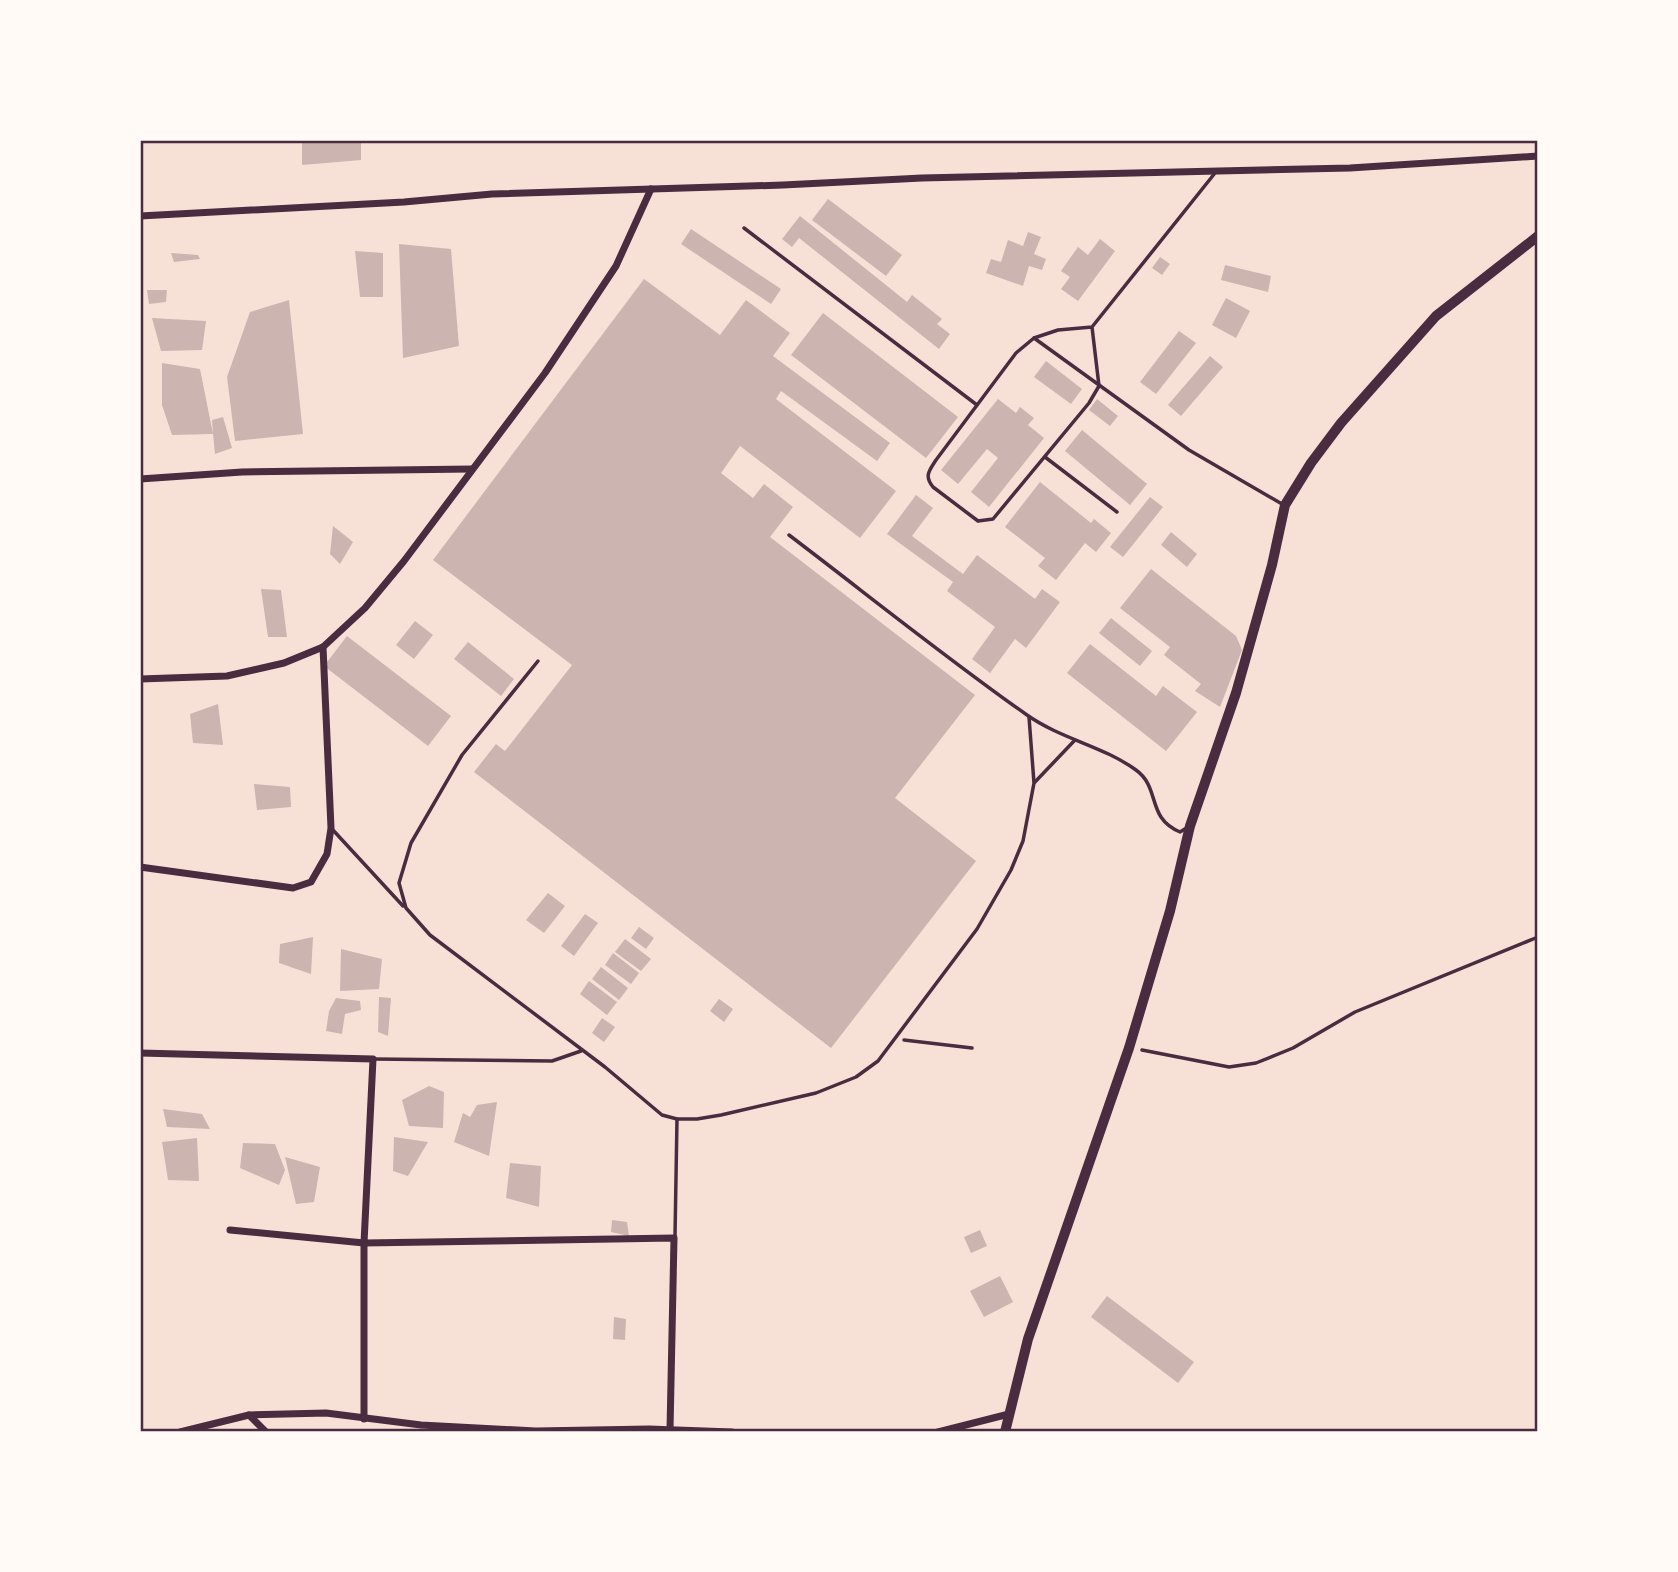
<svg xmlns="http://www.w3.org/2000/svg" width="1678" height="1572" font-family="Lato,sans-serif">
<rect width="100%" height="100%" fill="#f7e1d7"/>
<g fill="#ccb4b1">
<polygon points="302,140 361,140 361,160 302,165"/>
<polygon points="828,199 902,255 886,276 812,220"/>
<polygon points="800,216 907,302 912,295 942,319 937,324 950,334 939,349 799,238 792,247 782,239"/>
<polygon points="691,229 781,289 771,304 681,244"/>
<polygon points="1028,232 1041,237 1034,254 1046,259 1042,270 1029,266 1023,286 986,273 991,259 1001,262 1008,240 1023,246"/>
<polygon points="1100,239 1115,251 1078,301 1061,289 1070,277 1061,271 1078,247 1088,255"/>
<polygon points="399,244 451,249 459,346 403,358"/>
<polygon points="355,251 383,253 383,297 360,297"/>
<polygon points="171,253 198,255 200,259 174,262"/>
<polygon points="1160,257 1170,264 1162,275 1152,268"/>
<polygon points="1225,265 1271,276 1268,292 1221,280"/>
<polygon points="644,279 720,335 746,300 790,333 773,356 890,443 877,461 781,391 776,399 896,491 860,538 740,446 721,473 753,498 764,484 793,507 770,537 975,695 895,798 976,861 831,1048 474,772 496,744 505,751 572,665 433,560"/>
<polygon points="147,290 167,290 166,302 149,304"/>
<polygon points="1226,298 1250,311 1236,338 1212,325"/>
<polygon points="289,300 303,434 235,441 227,377 250,312"/>
<polygon points="823,313 958,417 926,458 791,355"/>
<polygon points="152,318 206,321 202,350 161,351"/>
<polygon points="1179,331 1196,343 1156,394 1140,382"/>
<polygon points="1210,356 1223,367 1181,416 1168,405"/>
<polygon points="1046,361 1082,389 1071,404 1034,377"/>
<polygon points="162,363 200,369 213,434 212,420 223,417 232,448 215,454 213,434 172,435 162,405"/>
<polygon points="998,399 1016,413 1020,407 1034,418 1028,425 1044,438 989,507 971,492 998,458 987,449 958,484 941,470"/>
<polygon points="1097,399 1118,416 1110,426 1089,410"/>
<polygon points="1082,430 1147,484 1130,505 1065,451"/>
<polygon points="1040,482 1091,523 1094,519 1111,533 1096,552 1085,543 1056,580 1038,566 1045,558 1005,527"/>
<polygon points="916,495 933,508 912,536 963,574 977,555 1035,599 1042,589 1060,602 1026,648 1015,639 990,673 972,659 995,627 947,591 953,582 887,534"/>
<polygon points="1150,497 1163,507 1123,557 1110,547"/>
<polygon points="333,526 353,542 340,564 330,554"/>
<polygon points="1171,532 1197,554 1187,567 1161,545"/>
<polygon points="1151,569 1236,636 1242,650 1220,707 1195,691 1201,684 1164,655 1170,647 1120,608"/>
<polygon points="261,589 281,590 287,637 268,637"/>
<polygon points="1111,618 1152,651 1140,666 1099,633"/>
<polygon points="415,621 433,635 414,659 396,645"/>
<polygon points="347,636 451,716 428,746 324,666"/>
<polygon points="468,642 514,679 501,696 454,659"/>
<polygon points="1090,644 1156,696 1163,686 1197,712 1166,751 1067,673"/>
<polygon points="218,704 223,745 193,743 190,714"/>
<polygon points="254,784 290,787 291,807 257,810"/>
<polygon points="548,893 565,906 544,933 526,920"/>
<polygon points="585,914 598,923 574,956 561,946"/>
<polygon points="639,927 654,938 646,949 631,938"/>
<polygon points="313,937 311,974 279,963 280,944"/>
<polygon points="625,939 651,959 641,971 615,952"/>
<polygon points="341,949 382,959 379,989 340,991"/>
<polygon points="613,953 639,973 631,984 605,965"/>
<polygon points="601,967 628,988 619,1000 592,979"/>
<polygon points="589,981 617,1002 607,1015 580,994"/>
<polygon points="379,997 391,998 388,1036 378,1032"/>
<polygon points="336,998 360,1001 361,1010 345,1014 342,1034 326,1031 329,1011"/>
<polygon points="719,999 733,1009 724,1022 710,1011"/>
<polygon points="602,1018 615,1027 604,1042 592,1033"/>
<polygon points="429,1086 444,1092 443,1128 409,1126 402,1100"/>
<polygon points="497,1102 489,1156 454,1142 463,1113 470,1117 477,1105"/>
<polygon points="163,1109 202,1114 210,1129 167,1127"/>
<polygon points="394,1137 428,1142 408,1176 393,1171"/>
<polygon points="197,1138 199,1181 168,1180 162,1142"/>
<polygon points="243,1143 275,1144 285,1170 279,1185 240,1168"/>
<polygon points="285,1157 320,1167 314,1202 296,1204"/>
<polygon points="510,1163 541,1166 539,1207 506,1198"/>
<polygon points="612,1220 627,1222 629,1236 611,1232"/>
<polygon points="980,1230 987,1246 971,1253 964,1237"/>
<polygon points="1000,1276 1013,1302 984,1317 970,1291"/>
<polygon points="1107,1296 1194,1362 1178,1383 1091,1317"/>
<polygon points="614,1317 626,1319 625,1340 613,1339"/>
</g>
<g fill="none" stroke-linecap="round" stroke-linejoin="round">
<g stroke="#4a2c40" stroke-width="3.5">
<polyline points="904,1040 972,1048"/>
<polyline points="1142,1050 1229,1067 1256,1063 1293,1048 1355,1012 1538,937"/>
</g>
<g stroke="#4a2c40" stroke-width="3.5">
<polyline points="744,228 977,405"/>
<path d="M1092,327l-34,3 -24,8 -18,15 -80,107c-7,11 -12,16 -3,27l45,34 15,-2 96,-116 10,-17 -7,-59 123,-154"/>
<polyline points="1034,338 1189,450 1282,504"/>
<polyline points="1045,457 1117,512"/>
<path d="M789,535c79,60 157,123 238,180 34,24 76,31 109,55 25,18 10,48 44,62l8,-5"/>
<polyline points="538,661 462,755 411,843 399,883 406,908 430,935 605,1067 662,1115 677,1119 697,1119 721,1115 816,1093 856,1077 878,1061 977,929 1011,870 1023,841 1034,783 1029,717"/>
<polyline points="1035,782 1075,740"/>
<polyline points="332,829 403,906"/>
<polyline points="373,1059 552,1061 581,1051"/>
<polyline points="675,1236 677,1119"/>
</g>
<g stroke="#4a2c40" stroke-width="7">
<polyline points="140,216 404,202 492,194 783,185 922,178 1350,168 1538,156"/>
<polyline points="140,479 242,472 472,469"/>
<polyline points="140,679 227,676 284,663 323,647 365,608 404,561 545,373 616,266 651,189"/>
<polyline points="140,867 293,888 311,882 327,854 331,828 323,647"/>
<polyline points="140,1053 373,1059 364,1243 364,1419"/>
<polyline points="230,1230 364,1243 674,1238 670,1430"/>
<polyline points="249,1415 326,1413 421,1425 536,1431 649,1429 732,1432"/>
<polyline points="180,1432 249,1415 266,1432"/>
<polyline points="938,1432 1009,1414"/>
</g>
<polyline stroke="#4a2c40" stroke-width="10" points="1005,1432 1028,1339 1129,1048 1170,911 1190,826 1236,693 1272,565 1285,505 1311,463 1341,423 1436,316 1538,236"/>
</g>
<rect width="1678" height="1572" fill="none" stroke="#fffaf5" stroke-width="284"/>
<rect x="142" y="142" width="1394" height="1288" fill="none" stroke="#4a2c40" stroke-width="2.5"/>
</svg>
